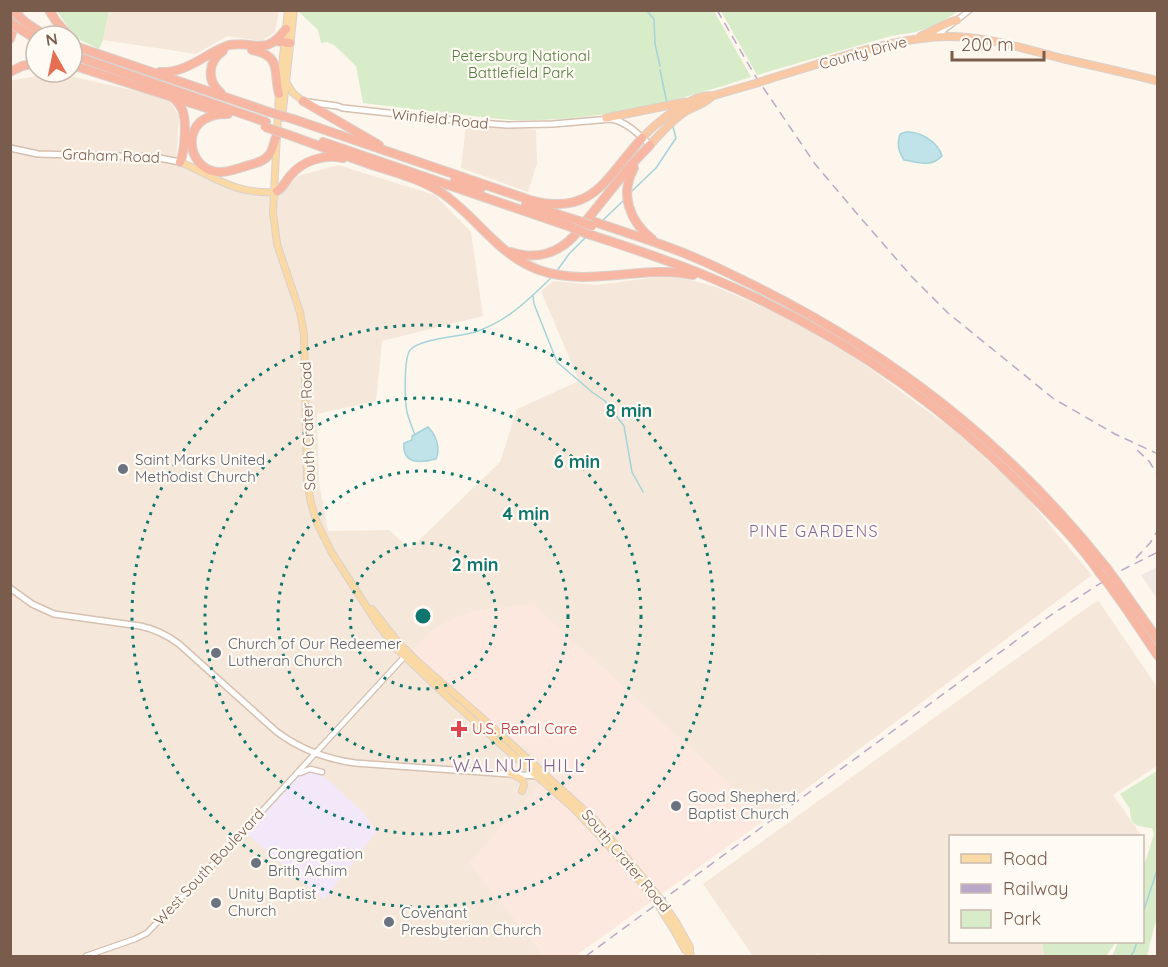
<svg xmlns="http://www.w3.org/2000/svg" width="1168" height="967" font-family="Quicksand,sans-serif">
<rect width="100%" height="100%" fill="#fdf6ec"/>
<g fill="#f5e8da">
<polygon points="109,11 279,11 275,32 262,41 227,36 196,54 103,40"/>
<polygon points="56,73 168,98 179,116 176,164 224,187 253,194 270,195 282,193 298,176 338,165 435,195 471,232 483,316 382,341 376,401 317,414 319,482 328,531 389,530 410,549 500,462 517,409 579,381 541,291 553,281 596,285 658,277 681,278 714,286 799,323 865,365 956,432 1022,492 1092,575 767,818 575,956 11,956 10,83 13,80"/>
<polygon points="466,125 536,130 537,164 528,192 461,168"/>
<polygon points="1098,600 1157,687 1157,766 1113,795 1142,836 950,836 950,942 1042,942 1044,956 820,956 819,954 811,956 753,956 703,884"/>
</g>
<polygon fill="#fde8e0" points="533,604 767,818 575,956 544,956 469,863 552,771 522,744 517,749 409,653 432,631 454,618 477,610"/>
<polygon fill="#efe9e4" points="1157,567 1157,599 1141,575"/>
<polygon fill="#f3e8fa" points="312,771 320,773 364,813 376,832 324,900 246,833 298,777 306,772"/>
<g fill="#d8ecc9">
<polygon points="57,11 109,11 103,40 99,49 76,38"/>
<path d="M298,11h416l37,66c-71,23 -144,43 -220,43 -24,1 -48,-3 -73,-6 -31,-3 -63,-7 -95,-11l-7,-37 -22,-21 -7,-3 -6,1 -3,-13z"/>
<polygon points="721,11 958,11 948,18 933,26 916,32 891,36 757,75"/>
<path d="M1157,771v148l-3,8 -7,29h-35l6,-14h24l1,-73 11,-35 -2,-6c-16,-2 -22,-2 -22,-19l-10,-15z"/>
<polygon points="1042,942 1116,942 1106,956 1044,956"/>
</g>
<g fill="#bfe3e8" stroke="#a5d3da" stroke-width="1.5">
<path d="M906,132c14,-1 32,10 36,24 -11,12 -24,6 -38,4 -6,-9 -7,-16 -4,-26z"/>
<path d="M428,427c8,8 13,21 8,32 -15,4 -34,6 -32,-16l8,-3v-4z"/>
</g>
<g fill="none" stroke-linecap="round" stroke-linejoin="round">
<g stroke="#a5d3da" stroke-width="1.5">
<polyline points="646,10 654,19 655,44 660,66"/>
<polyline points="660,70 667,103"/>
<polyline points="631,192 656,168 676,138 673,127"/>
<polyline points="601,222 624,200"/>
<polyline points="556,272 569,254 586,237"/>
<polyline points="533,296 534,304 557,362 592,392 605,401 624,426 632,472 643,492"/>
<path d="M415,435c-3,-8 -6,-15 -8,-23 -2,-10 -4,-56 4,-63 11,-11 51,-12 67,-18 31,-11 51,-32 74,-54"/>
<polyline points="1142,916 1158,867"/>
<polyline points="1131,956 1134,951 1137,942"/>
</g>
<defs>
<g id="tertiary">
<polyline points="935,37 970,10"/>
<polyline points="300,773 310,769 322,772"/>
<polyline points="86,956 135,939 147,933 215,862 405,656"/>
</g>
<g id="secondary">
<path d="M308,102l29,4 6,2 137,15 27,2 46,-1 58,-5c16,3 27,15 39,26"/>
<polyline points="10,148 38,154 154,157 180,162"/>
<path d="M10,588l22,16 22,10 86,12c15,3 27,9 39,18l98,88c23,17 49,27 78,31l182,13"/>
</g>
<g id="primary">
<polyline points="288,10 279,94 273,213 277,244 300,312 304,334 307,483 311,503 317,523 332,553 379,626 397,649 453,702 572,807 598,834 639,880 655,900 674,930 685,950 690,953 691,956"/>
<polyline points="286,82 293,93 303,101"/>
<polyline points="282,118 294,10"/>
<path d="M180,162c36,15 53,32 95,30"/>
<polyline points="372,609 397,641 417,661 497,731 595,820 660,898 676,922 690,947 690,953"/>
<polyline points="510,773 523,780 524,785 522,791"/>
</g>
<g id="trunk">
<path d="M921,36c12,-5 24,-13 36,-16"/>
<path d="M772,78c52,-15 109,-37 163,-41 44,-3 87,11 129,22 31,7 63,14 94,22"/>
<polyline points="606,118 685,102"/>
<path d="M642,138c13,-14 50,-45 70,-42l45,-13"/>
<path d="M650,145c11,-12 22,-25 36,-34 9,-5 19,-7 26,-15"/>
</g>
<g id="motorway">
<polyline points="49,10 56,21 69,36"/>
<polyline points="25,22 46,36"/>
<polyline points="20,29 36,39"/>
<polyline points="10,39 19,10"/>
<polyline points="276,41 290,43"/>
<polyline points="72,45 269,112"/>
<path d="M252,50c31,6 21,23 27,44"/>
<polyline points="72,55 266,122"/>
<polyline points="72,65 216,111"/>
<polyline points="10,72 22,66 36,63"/>
<path d="M160,72c28,1 44,-18 69,-27 27,-5 35,13 57,-16"/>
<path d="M221,93c-15,-12 -13,-32 2,-42"/>
<path d="M173,97c3,3 6,7 9,12 5,11 3,42 -2,53"/>
<polyline points="303,101 379,145"/>
<path d="M228,114c-7,0 -13,0 -19,3 -29,11 -19,55 11,55 8,0 16,-3 23,-5 8,-3 19,-4 25,-11 6,-6 5,-14 9,-21"/>
<path d="M293,119l237,81c63,17 75,-21 112,-62"/>
<path d="M289,135c28,10 57,21 86,31 22,7 44,13 64,25 36,23 58,64 100,79 52,18 102,-6 154,5"/>
<polyline points="323,142 571,227"/>
<path d="M634,168c-15,26 -4,54 18,71"/>
<polyline points="455,180 481,188"/>
<path d="M277,191c6,-3 8,-9 13,-15 12,-15 33,-22 53,-18"/>
<polyline points="526,204 579,221"/>
<path d="M595,222c34,12 70,22 103,37 19,8 38,18 57,27 139,69 254,159 351,281"/>
<path d="M585,233c42,14 84,27 124,44 121,50 230,123 321,217 24,24 50,50 69,78"/>
<path d="M511,252c24,8 46,2 63,-16l57,-71 19,-20"/>
<polyline points="1117,582 1158,640"/>
<polyline points="1110,586 1127,610 1158,656"/>
</g>
</defs>
<use href="#tertiary" stroke="#d1beb0" stroke-width="7"/>
<use href="#secondary" stroke="#d6c0b0" stroke-width="8"/>
<use href="#primary" stroke="#dad1cd" stroke-width="8"/>
<use href="#trunk" stroke="#dad1cd" stroke-width="9"/>
<use href="#motorway" stroke="#dad1cd" stroke-width="10"/>
<use href="#tertiary" stroke="#fff" stroke-width="4.5"/>
<use href="#secondary" stroke="#fff" stroke-width="5"/>
<use href="#primary" stroke="#fbd9a5" stroke-width="6"/>
<use href="#trunk" stroke="#f9c8a4" stroke-width="7"/>
<use href="#motorway" stroke="#f7b7a3" stroke-width="8"/>
<g stroke="#b9a8c9" stroke-width="1.5" stroke-dasharray="9 6" stroke-linecap="butt">
<polyline points="717,10 754,74 815,164 859,216 912,277 948,313 1054,399 1115,434 1158,454"/>
<polyline points="1137,450 1149,461 1158,476"/>
<polyline points="1136,558 1150,543 1158,530"/>
<polyline points="586,956 1051,615 1118,572 1158,552"/>
</g>
<defs>
<polyline id="trunk-bridge" points="757,83 772,78"/>
<g id="motorway-bridge">
<polyline points="12,10 25,22"/>
<polyline points="10,23 20,29"/>
<polyline points="269,112 293,119"/>
<polyline points="265,127 289,135"/>
<polyline points="579,221 592,226"/>
<polyline points="571,227 585,233"/>
<polyline points="1106,567 1117,582"/>
<polyline points="1099,572 1110,586"/>
</g>
</defs>
<use href="#trunk-bridge" stroke="#dad1cd" stroke-width="9" stroke-linecap="butt"/>
<use href="#motorway-bridge" stroke="#dad1cd" stroke-width="10" stroke-linecap="butt"/>
<use href="#trunk-bridge" stroke="#f9c8a4" stroke-width="7"/>
<use href="#motorway-bridge" stroke="#f7b7a3" stroke-width="8"/>
</g>
<g fill="none" stroke="#0f766e" stroke-width="3" stroke-dasharray="3 6">
<circle cx="423" cy="616" r="73"/>
<circle cx="423" cy="616" r="145"/>
<circle cx="423" cy="616" r="218"/>
<circle cx="423" cy="616" r="291"/>
</g>
<g fill="#6b7280" stroke="#fffaf3" stroke-width="2">
<circle cx="123" cy="469" r="6"/>
<circle cx="216" cy="653" r="6"/>
<circle cx="676" cy="806" r="6"/>
<circle cx="256" cy="863" r="6"/>
<circle cx="216" cy="903" r="6"/>
<circle cx="389" cy="922" r="6"/>
</g>
<path fill="#e0444e" stroke="#fffaf3" stroke-width="2" d="M456 720h6v6h6v6h-6v6h-6v-6h-6v-6h6z"/>
<g text-anchor="middle" stroke-width="4.5" stroke-linejoin="round" paint-order="stroke">
<g font-size="15" fill="#7a5c4d" stroke="#fffaf3">
<text transform="translate(863 53) rotate(-15)" y="5">County Drive</text>
<text transform="translate(440 119) rotate(6)" y="5">Winfield Road</text>
<text transform="translate(111 156) rotate(2)" y="5">Graham Road</text>
<text transform="translate(308 426) rotate(-92)" y="5">South Crater Road</text>
<text transform="translate(626 861) rotate(50)" y="5">South Crater Road</text>
<text transform="translate(209 867) rotate(-47)" y="5">West South Boulevard</text>
</g>
<g font-size="15" fill="#537a41" stroke="#fffaf3">
<text x="521" y="61">Petersburg National<tspan x="521" dy="17">Battlefield Park</tspan></text>
</g>
<g font-size="15" fill="#5b616d" stroke="#fffaf3" text-anchor="start">
<text x="135" y="465">Saint Marks United<tspan x="135" dy="17">Methodist Church</tspan></text>
<text x="228" y="649">Church of Our Redeemer<tspan x="228" dy="17">Lutheran Church</tspan></text>
<text x="688" y="802">Good Shepherd<tspan x="688" dy="17">Baptist Church</tspan></text>
<text x="268" y="859">Congregation<tspan x="268" dy="17">Brith Achim</tspan></text>
<text x="228" y="899">Unity Baptist<tspan x="228" dy="17">Church</tspan></text>
<text x="401" y="918">Covenant<tspan x="401" dy="17">Presbyterian Church</tspan></text>
</g>
<g font-size="15" fill="#be3a42" stroke="#fffaf3" text-anchor="start">
<text x="472" y="734">U.S. Renal Care</text>
</g>
<g font-size="16" letter-spacing="1.5" fill="#846695" stroke="#fffaf3">
<text x="814" y="537">PINE GARDENS</text>
</g>
<g font-size="18" letter-spacing="1.5" fill="#846695" stroke="#fffaf3">
<text x="519" y="772">WALNUT HILL</text>
</g>
</g>
<circle cx="423" cy="616" r="9" fill="#0f766e" stroke="#fffaf3" stroke-width="3"/>
<g font-size="18" text-anchor="middle" font-weight="bold" fill="#0f766e" stroke="#fffaf3" stroke-width="4.5" stroke-linejoin="round" paint-order="stroke">
<text x="629" y="417">8 min</text>
<text x="577" y="468">6 min</text>
<text x="526" y="520">4 min</text>
<text x="475" y="571">2 min</text>
</g>
<rect width="1168" height="967" fill="none" stroke="#7a5c4d" stroke-width="24"/>
<rect x="949" y="835" width="195" height="108" fill="#fffaf3" stroke="#cabbb1" stroke-width="1.5"/>
<rect x="961" y="854" width="30" height="9" fill="#fbd9a5" stroke="#cabbb1" stroke-width="1.5"/>
<text x="1003" y="865" font-size="18" fill="#7a5c4d">Road</text>
<rect x="961" y="884" width="30" height="9" fill="#b9a8c9" stroke="#cabbb1" stroke-width="1.5"/>
<text x="1003" y="895" font-size="18" fill="#7a5c4d">Railway</text>
<rect x="961" y="910" width="30" height="18" fill="#d8ecc9" stroke="#cabbb1" stroke-width="1.5"/>
<text x="1003" y="925" font-size="18" fill="#7a5c4d">Park</text>
<g transform="translate(54 54) rotate(351)"><circle r="28" fill="#fffaf3" stroke="#cabbb1" stroke-width="1.5"/>
<path d="M0-4.5L10 22L0 15L-10 22Z" fill="#e76f51"/>
<text y="-9" font-size="16" font-weight="bold" text-anchor="middle" fill="#7a5c4d">N</text>
</g>
<path d="M952 51v9h92v-9" fill="none" stroke="#7a5c4d" stroke-width="3"/>
<text x="961" y="51" font-size="18" fill="#7a5c4d" stroke="#fffaf3" stroke-width="4.5" paint-order="stroke">200 m</text>
</svg>
